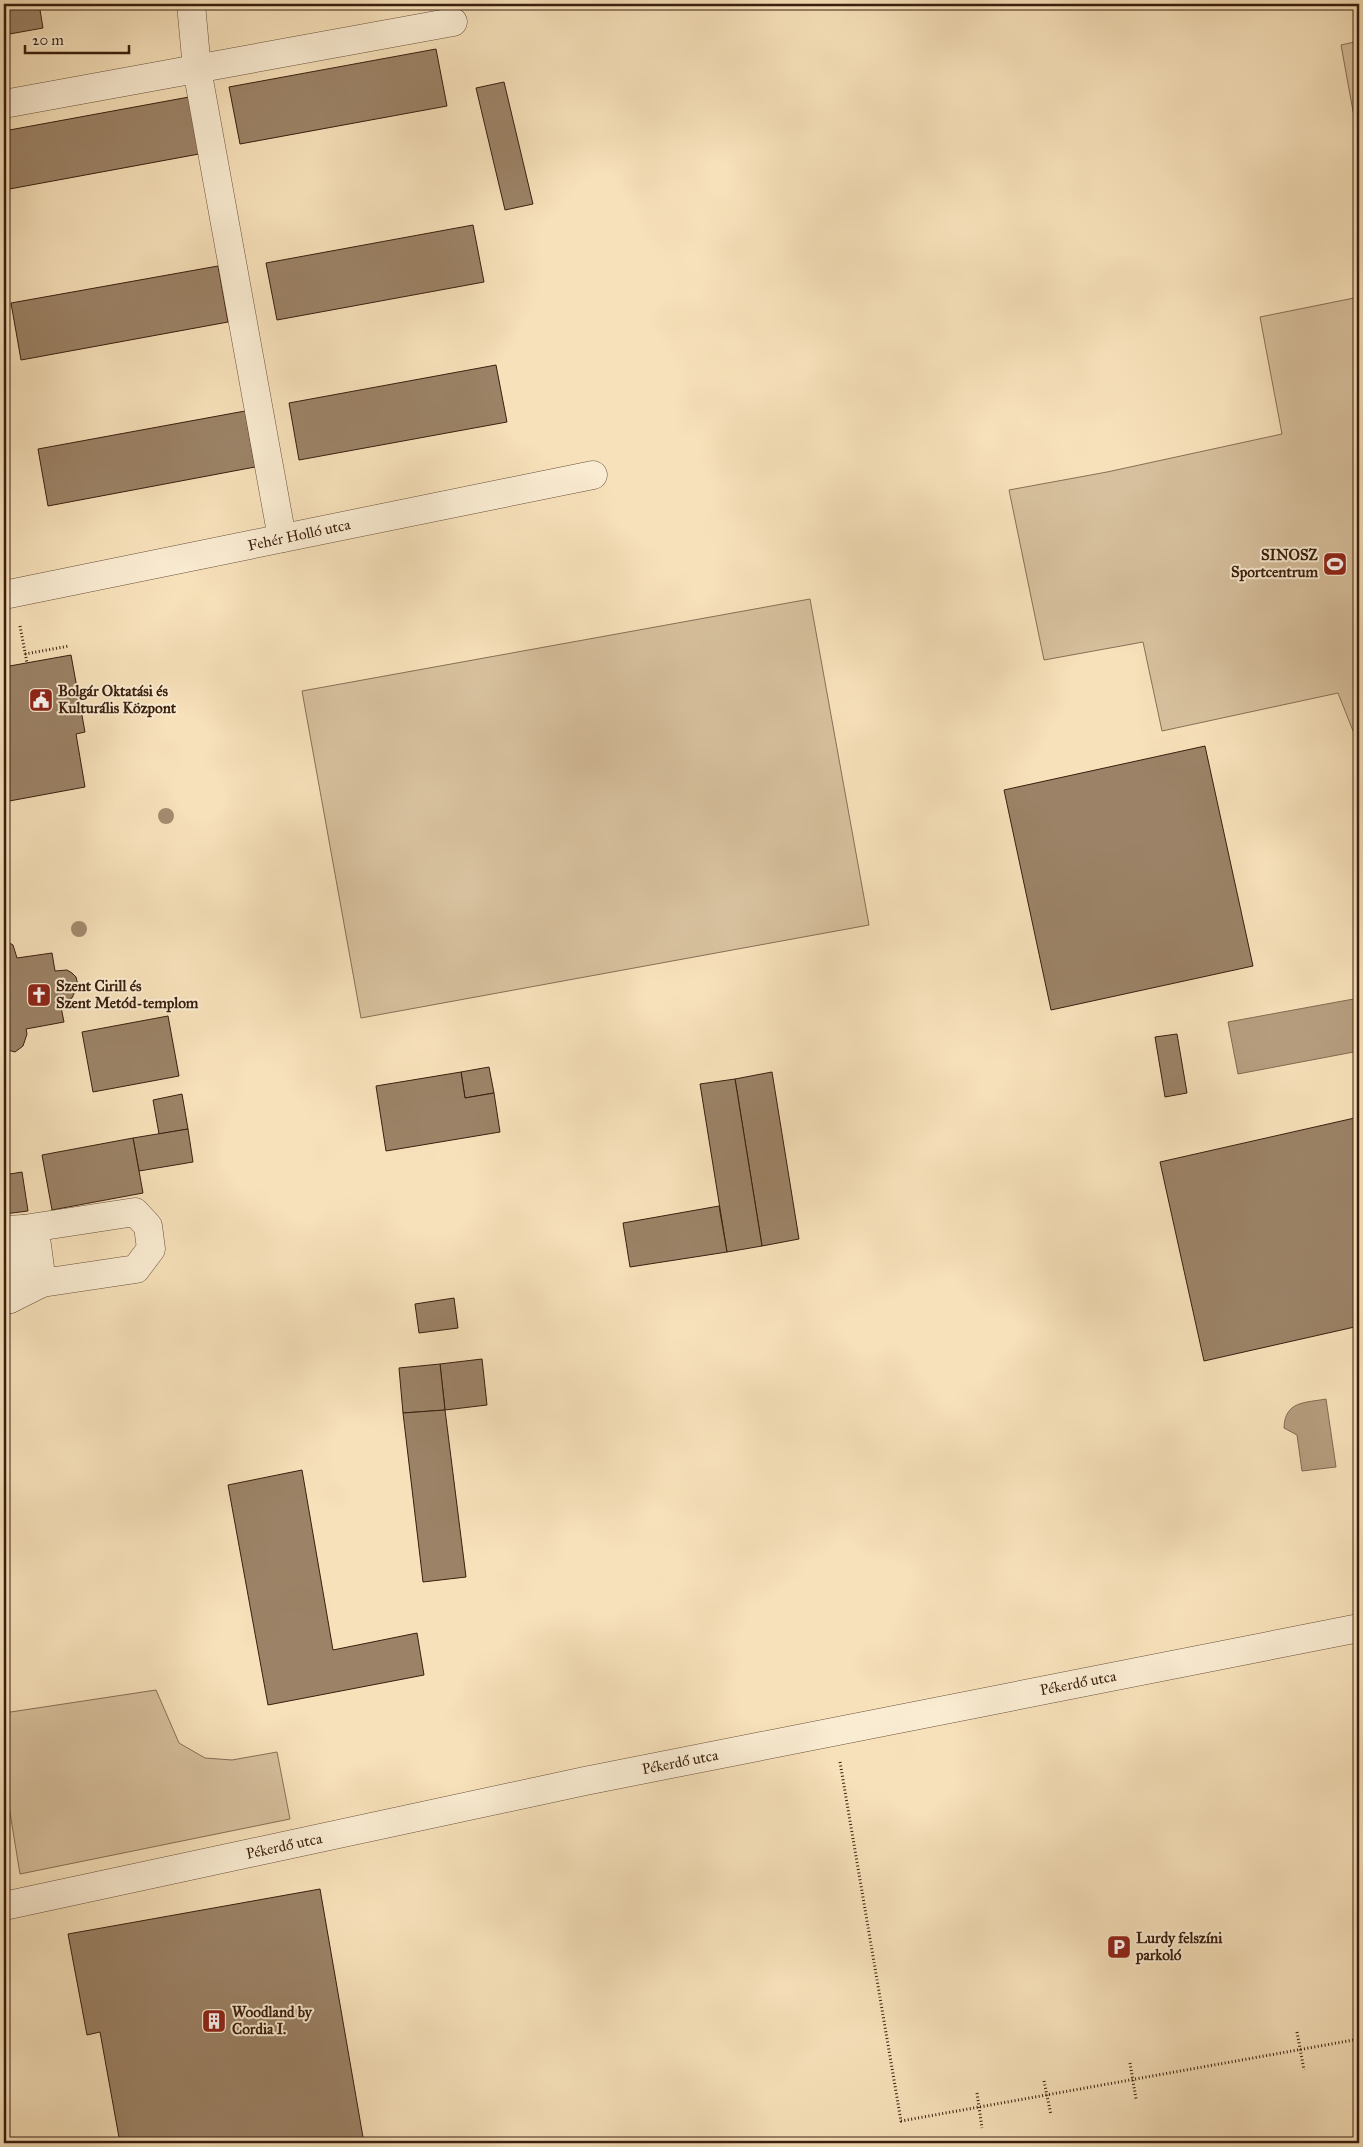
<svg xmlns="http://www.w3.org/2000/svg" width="1363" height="2147" font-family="'IM FELL Great Primer',serif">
<rect width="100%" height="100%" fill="#f7e1ba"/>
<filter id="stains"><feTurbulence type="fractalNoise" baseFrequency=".004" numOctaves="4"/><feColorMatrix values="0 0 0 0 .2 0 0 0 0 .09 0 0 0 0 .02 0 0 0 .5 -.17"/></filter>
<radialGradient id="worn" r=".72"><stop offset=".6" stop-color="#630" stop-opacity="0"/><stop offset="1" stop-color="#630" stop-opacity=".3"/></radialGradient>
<g fill="#d7c09d" stroke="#886f56">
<polygon points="1359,41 1359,144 1341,45"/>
<polygon points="1359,297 1359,746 1338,693 1162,731 1143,642 1044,660 1009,490 1107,472 1282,434 1260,317"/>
<polygon points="810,599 869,925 361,1018 302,691"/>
<polygon points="156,1690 179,1743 205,1758 232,1760 277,1752 290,1819 20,1874 4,1776 4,1713"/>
</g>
<g fill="#b79f80" stroke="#856b52">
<polygon points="1359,998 1359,1051 1238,1074 1228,1022"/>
<path d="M1326,1399l10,68 -34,4 -5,-36 -13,-7c1,-27 20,-25 42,-29z"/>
</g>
<g fill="#9c8367" stroke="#3a1e0e">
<polygon points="4,4 39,4 43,28 4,35"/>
<polygon points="436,49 447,106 240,144 229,87"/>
<polygon points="504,82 533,204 505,210 476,88"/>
<polygon points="189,97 199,154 4,190 4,131"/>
<polygon points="473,225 484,282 277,320 266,263"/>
<polygon points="218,266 228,322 21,360 11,303"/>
<polygon points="496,365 507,422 299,460 289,403"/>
<polygon points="245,411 255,467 48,506 38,449"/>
<polygon points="71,655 85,732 76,734 85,787 4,802 4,667"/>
<polygon points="1205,746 1253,966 1051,1010 1004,790"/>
<polygon points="4,940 13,945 17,958 52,953 55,971 67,970 72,973 76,977 78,985 72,998 60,1002 64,1022 26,1029 27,1034 23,1046 15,1052 4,1049"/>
<polygon points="168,1016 179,1076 93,1092 82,1032"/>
<polygon points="1177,1034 1187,1093 1165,1097 1155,1037"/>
<polygon points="489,1067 494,1093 465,1098 461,1072"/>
<polygon points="461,1072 465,1098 494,1093 500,1132 386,1151 376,1086"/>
<polygon points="772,1072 799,1239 762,1246 735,1079"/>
<polygon points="735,1079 762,1246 727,1252 700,1084"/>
<polygon points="182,1094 188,1129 159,1134 153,1100"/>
<polygon points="1359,1117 1359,1326 1204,1361 1160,1162"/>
<polygon points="188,1129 193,1162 139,1171 133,1138"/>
<polygon points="133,1138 143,1193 52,1210 42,1155"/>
<polygon points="22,1172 28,1211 4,1214 4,1175"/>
<polygon points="719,1206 727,1252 630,1267 623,1223"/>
<polygon points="454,1298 458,1328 419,1333 415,1304"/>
<polygon points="482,1359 487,1405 445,1410 440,1364"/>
<polygon points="440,1364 445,1410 403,1413 399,1368"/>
<polygon points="445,1410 466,1577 423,1582 403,1413"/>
<polygon points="302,1470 333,1650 417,1633 424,1675 268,1705 228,1485"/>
<polygon points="320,1889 364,2143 120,2143 100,2032 87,2035 68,1934"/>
</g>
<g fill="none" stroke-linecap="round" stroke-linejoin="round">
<defs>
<g id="minor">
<polyline points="191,4 197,69 282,538"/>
<polyline points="4,104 453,22"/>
<polyline points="4,595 593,475"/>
<polyline points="24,1229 135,1212 148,1226 151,1249 136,1269 42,1283"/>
<polyline points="4,1230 24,1229 37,1245 42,1283 10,1299"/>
<path d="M4,1237c12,17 10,42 6,62l-6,1"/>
<polyline points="4,1906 585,1781 1359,1628"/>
</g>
</defs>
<use href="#minor" stroke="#694f39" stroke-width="29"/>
<g stroke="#3a1e0e" stroke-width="3" stroke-dasharray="1 2.5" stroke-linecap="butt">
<polyline points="20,626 27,663"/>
<polyline points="25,654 69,646"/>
<polyline points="840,1762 901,2121 1359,2039"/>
<polyline points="1297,2032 1304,2070"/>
<polyline points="1130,2063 1136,2099"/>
<polyline points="1044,2081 1051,2115"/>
<polyline points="977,2093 982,2128"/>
</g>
<use href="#minor" stroke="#faecd2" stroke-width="28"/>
</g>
<g fill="#a48c6f">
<circle cx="166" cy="816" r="8"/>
<circle cx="79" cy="929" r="8"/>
</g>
<defs>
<symbol id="stadium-square" viewBox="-11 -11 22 22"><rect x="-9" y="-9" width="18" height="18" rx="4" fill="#8f2418" stroke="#faecd2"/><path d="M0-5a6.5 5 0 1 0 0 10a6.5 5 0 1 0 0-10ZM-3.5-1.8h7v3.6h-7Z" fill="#fff"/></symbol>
<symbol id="civic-square" viewBox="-11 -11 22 22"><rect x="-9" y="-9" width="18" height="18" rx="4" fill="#8f2418" stroke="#faecd2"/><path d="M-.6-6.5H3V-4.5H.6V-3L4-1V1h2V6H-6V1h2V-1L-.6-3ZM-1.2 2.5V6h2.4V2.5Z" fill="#fff"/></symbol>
<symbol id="church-square" viewBox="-11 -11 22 22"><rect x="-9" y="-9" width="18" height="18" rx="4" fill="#8f2418" stroke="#faecd2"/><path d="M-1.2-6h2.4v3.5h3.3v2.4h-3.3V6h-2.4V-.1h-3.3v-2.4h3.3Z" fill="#fff"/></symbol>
<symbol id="parking-square" viewBox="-11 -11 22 22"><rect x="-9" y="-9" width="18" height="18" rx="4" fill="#8f2418" stroke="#faecd2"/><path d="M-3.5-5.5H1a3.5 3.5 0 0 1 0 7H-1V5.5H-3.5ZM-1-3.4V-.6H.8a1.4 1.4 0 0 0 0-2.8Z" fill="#fff"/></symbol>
<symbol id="building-square" viewBox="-11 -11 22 22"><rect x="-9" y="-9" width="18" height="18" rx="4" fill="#8f2418" stroke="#faecd2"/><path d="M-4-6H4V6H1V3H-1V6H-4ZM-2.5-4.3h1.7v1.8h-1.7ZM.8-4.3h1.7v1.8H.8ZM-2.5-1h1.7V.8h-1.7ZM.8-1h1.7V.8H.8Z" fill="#fff"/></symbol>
</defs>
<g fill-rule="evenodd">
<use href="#stadium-square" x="1321" y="550" width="28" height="28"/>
<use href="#civic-square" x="27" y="686" width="28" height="28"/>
<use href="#church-square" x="25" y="981" width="28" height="28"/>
<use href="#parking-square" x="1105" y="1933" width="28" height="28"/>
<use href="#building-square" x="200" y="2007" width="28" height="28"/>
</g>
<g text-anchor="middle" stroke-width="4" stroke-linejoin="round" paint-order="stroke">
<g font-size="15" fill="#3a1e0e" stroke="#faecd2">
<text transform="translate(299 535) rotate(-12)" y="5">Fehér Holló utca</text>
<text transform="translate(1078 1683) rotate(-11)" y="5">Pékerdő utca</text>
<text transform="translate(680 1762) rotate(-11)" y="5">Pékerdő utca</text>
<text transform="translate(284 1846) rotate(-12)" y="5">Pékerdő utca</text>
</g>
<g font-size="15" font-weight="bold" fill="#3a1e0e" stroke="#faecd2" text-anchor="start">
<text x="1318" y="560" text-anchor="end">SINOSZ<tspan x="1318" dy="17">Sportcentrum</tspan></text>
<text x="58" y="696">Bolgár Oktatási és<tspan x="58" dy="17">Kulturális Központ</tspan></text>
<text x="56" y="991">Szent Cirill és<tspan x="56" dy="17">Szent Metód-templom</tspan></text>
<text x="1136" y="1943">Lurdy felszíni<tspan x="1136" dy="17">parkoló</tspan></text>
<text x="232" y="2017">Woodland by<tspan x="232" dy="17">Cordia I.</tspan></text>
</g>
</g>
<rect width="1363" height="2147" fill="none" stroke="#f7e1ba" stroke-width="20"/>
<rect x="5" y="5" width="1353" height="2137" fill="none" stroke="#3a1e0e" stroke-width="2.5"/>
<rect x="10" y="10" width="1343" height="2127" fill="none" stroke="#3a1e0e"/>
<path d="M25 45v8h104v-8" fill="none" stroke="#3a1e0e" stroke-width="2.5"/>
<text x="32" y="45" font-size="15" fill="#3a1e0e" stroke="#faecd2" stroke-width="4" paint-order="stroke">20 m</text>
<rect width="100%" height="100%" filter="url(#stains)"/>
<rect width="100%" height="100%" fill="url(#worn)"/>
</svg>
